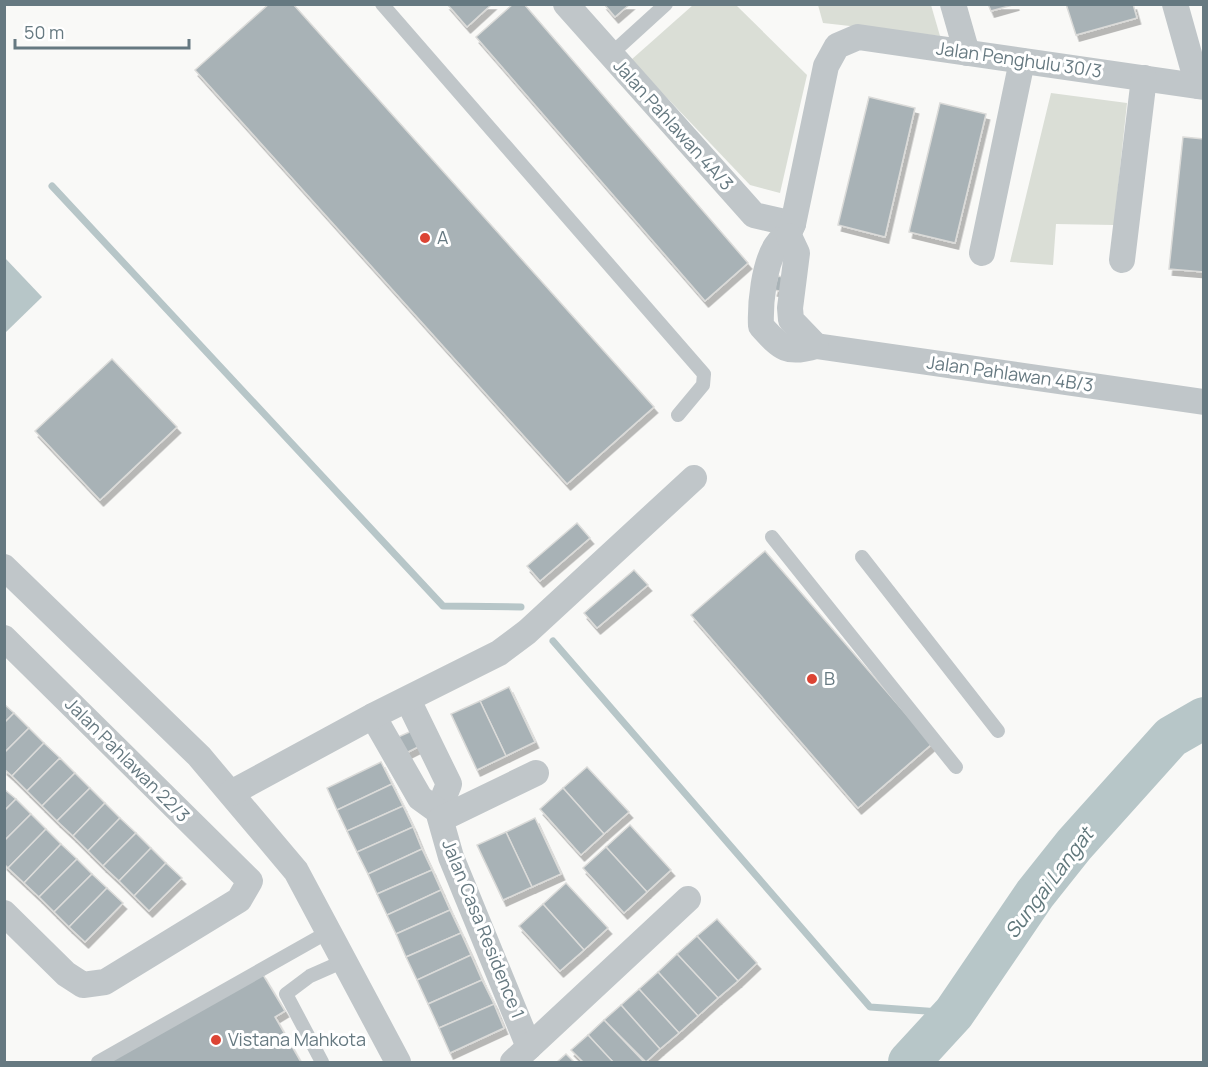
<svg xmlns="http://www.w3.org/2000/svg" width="1208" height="1067" font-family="Manrope,sans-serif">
<defs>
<filter id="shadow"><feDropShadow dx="3.5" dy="6" stdDeviation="0" flood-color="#0004"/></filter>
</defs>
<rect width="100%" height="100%" fill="#f9f9f7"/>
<g fill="#daded6">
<polygon points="693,5 736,5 807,75 780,193 750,185 631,60"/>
<polygon points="818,5 931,5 940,36 823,23"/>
<polygon points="1051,93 1127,103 1114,225 1056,224 1053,265 1010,262"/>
</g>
<polygon fill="#b7c6c8" points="5,258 42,297 5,333"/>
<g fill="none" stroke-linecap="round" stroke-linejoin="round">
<g stroke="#b7c6c8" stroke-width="7">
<polyline points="52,186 443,606 521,607"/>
<polyline points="553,641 870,1007 954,1013"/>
</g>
<polyline stroke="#b7c6c8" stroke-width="42" points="909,1062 954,1013 1035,894 1074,845 1171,737 1204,718"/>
</g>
<g fill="#a8b2b6" stroke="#dbdbd9" stroke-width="1.5" filter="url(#shadow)">
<polygon points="269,4 293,4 654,407 567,484 195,70"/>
<polygon points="447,4 492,4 467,27"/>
<polygon points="513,4 524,4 748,263 705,301 476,37"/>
<polygon points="604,4 630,4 615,17"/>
<polygon points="988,4 1016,4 991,11"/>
<polygon points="1066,4 1133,4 1137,18 1076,35"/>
<polygon points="869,97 915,108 885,237 838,225"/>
<polygon points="940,103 986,114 955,243 909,232"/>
<polygon points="1183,137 1204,139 1204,272 1169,269"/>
<polygon points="778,276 787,278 784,292 774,290"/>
<polygon points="112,359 177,427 100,500 35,431"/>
<polygon points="577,523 590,538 540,581 527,566"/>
<polygon points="765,551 932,744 858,808 691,615"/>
<polygon points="634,570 648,585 597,628 584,613"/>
<polygon points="509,687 535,742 506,756 480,701"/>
<polygon points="480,701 506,756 477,770 451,714"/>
<polygon points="4,704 14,713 4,723"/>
<polygon points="14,713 29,728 4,753 4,723"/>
<polygon points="29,728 44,743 12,776 4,769 4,753"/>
<polygon points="414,730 422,745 406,753 398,737"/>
<polygon points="44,743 60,758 27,791 12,776"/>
<polygon points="60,758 75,773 42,806 27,791"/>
<polygon points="381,762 392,784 337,810 327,788"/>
<polygon points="587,767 629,812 604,834 563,788"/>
<polygon points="75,773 90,788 57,821 42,806"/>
<polygon points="392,784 403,806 347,831 337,810"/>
<polygon points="90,788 105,803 73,836 57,821"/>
<polygon points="563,788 604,834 581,855 540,809"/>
<polygon points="4,789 16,799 4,811"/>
<polygon points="16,799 31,814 4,841 4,811"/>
<polygon points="105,803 120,818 88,851 73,836"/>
<polygon points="403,806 413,827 357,852 347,831"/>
<polygon points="31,814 46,829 8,868 4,864 4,841"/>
<polygon points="120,818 136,833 103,866 88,851"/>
<polygon points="535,818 561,874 532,887 506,832"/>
<polygon points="630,825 671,870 647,892 606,847"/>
<polygon points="413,827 422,849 368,874 357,852"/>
<polygon points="46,829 61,844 24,883 8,868"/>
<polygon points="506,832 532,887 503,900 477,845"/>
<polygon points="136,833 151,848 119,881 103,866"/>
<polygon points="61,844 77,859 39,897 24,883"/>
<polygon points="606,847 647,892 624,913 583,868"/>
<polygon points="151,848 166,863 134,896 119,881"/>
<polygon points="422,849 432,870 377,894 368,874"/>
<polygon points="77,859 92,874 54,912 39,897"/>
<polygon points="166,863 182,878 149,911 134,896"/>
<polygon points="432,870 441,890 387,915 377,894"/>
<polygon points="92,874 107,888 69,927 54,912"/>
<polygon points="566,883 608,928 584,950 543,904"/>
<polygon points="107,888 123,903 85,942 69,927"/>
<polygon points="441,890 450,910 396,934 387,915"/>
<polygon points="543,904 584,950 560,971 519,926"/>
<polygon points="450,910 461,933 406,957 396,934"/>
<polygon points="717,919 757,963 738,981 697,936"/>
<polygon points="461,933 471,955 417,980 406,957"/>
<polygon points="697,936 738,981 718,998 677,954"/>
<polygon points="677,954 718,998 698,1016 658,972"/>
<polygon points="471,955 482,980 428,1004 417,980"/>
<polygon points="658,972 698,1016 679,1033 639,989"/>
<polygon points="262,973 285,1011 275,1017 301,1062 104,1062"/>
<polygon points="482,980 494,1004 439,1028 428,1004"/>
<polygon points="639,989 679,1033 660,1049 621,1005"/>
<polygon points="494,1004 504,1028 450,1053 439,1028"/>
<polygon points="621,1005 660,1049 646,1062 604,1020"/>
<polygon points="604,1020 644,1062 613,1062 588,1035"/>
<polygon points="588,1035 613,1062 583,1062 571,1050"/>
<polygon points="566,1054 574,1062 557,1062"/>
</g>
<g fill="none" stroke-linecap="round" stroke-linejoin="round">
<g stroke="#c0c6c9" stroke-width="14">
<polyline points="382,4 704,374 703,385 678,415"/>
<polyline points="610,55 666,4"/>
<polyline points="772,537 956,767"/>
<polyline points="862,557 998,731"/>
<polyline points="98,1062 328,932"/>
<polyline points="322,1062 286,994 310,976 344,961"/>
</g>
<g stroke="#c0c6c9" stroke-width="26">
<polyline points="566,4 754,215 793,224"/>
<polyline points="953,4 967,53"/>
<polyline points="1175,4 1198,86"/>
<path d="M1204,87l-346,-50 -21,9 -11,20 -33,158c-5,14 -11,12 -17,22 -12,19 -16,57 -15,80 20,22 25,29 55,20l388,56"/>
<polyline points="789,236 797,253 790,308 791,320 816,346"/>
<polyline points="982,253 1022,61"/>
<polyline points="1122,260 1144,78"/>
<polyline points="4,567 199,756 296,871 398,1062"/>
<polyline points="4,638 250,881 239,900 105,982 83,985 66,974 4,913"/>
<polyline points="408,700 449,784 438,811"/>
<polyline points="373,716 420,798 438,811 451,857 529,1047"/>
<polyline points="231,793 373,716 499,653 527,632 694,478"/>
<polyline points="441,819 536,773"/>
<polyline points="513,1062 688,899"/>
</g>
</g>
<g fill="#dc4434" stroke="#fff" stroke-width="2">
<circle cx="425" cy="238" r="6"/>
<circle cx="812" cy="679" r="6"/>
<circle cx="216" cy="1040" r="6"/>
</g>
<g text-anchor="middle" stroke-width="6" stroke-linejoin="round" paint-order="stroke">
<g font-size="18" fill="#667981" stroke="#fff">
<text transform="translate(1019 60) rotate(8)" y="6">Jalan Penghulu 30/3</text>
<text transform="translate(673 125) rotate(48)" y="6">Jalan Pahlawan 4A/3</text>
<text transform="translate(1010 374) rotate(8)" y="6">Jalan Pahlawan 4B/3</text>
<text transform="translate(127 760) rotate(45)" y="6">Jalan Pahlawan 22/3</text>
<text transform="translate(483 929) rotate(68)" y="6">Jalan Casa Residence 1</text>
</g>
<g font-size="18" fill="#667981" stroke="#fff" text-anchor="start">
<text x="437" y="244">A</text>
<text x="824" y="685">B</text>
<text x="228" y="1046">Vistana Mahkota</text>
</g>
<g font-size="20" font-style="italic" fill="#60777b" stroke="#fff">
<text transform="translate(1049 883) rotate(-53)" y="7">Sungai Langat</text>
</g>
</g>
<rect width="1208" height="1067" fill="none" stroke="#667981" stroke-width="12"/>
<path d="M15 39v9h174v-9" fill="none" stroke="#667981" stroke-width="3"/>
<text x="24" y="39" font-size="18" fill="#667981" stroke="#ffffff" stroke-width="4.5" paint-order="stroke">50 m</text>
</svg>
